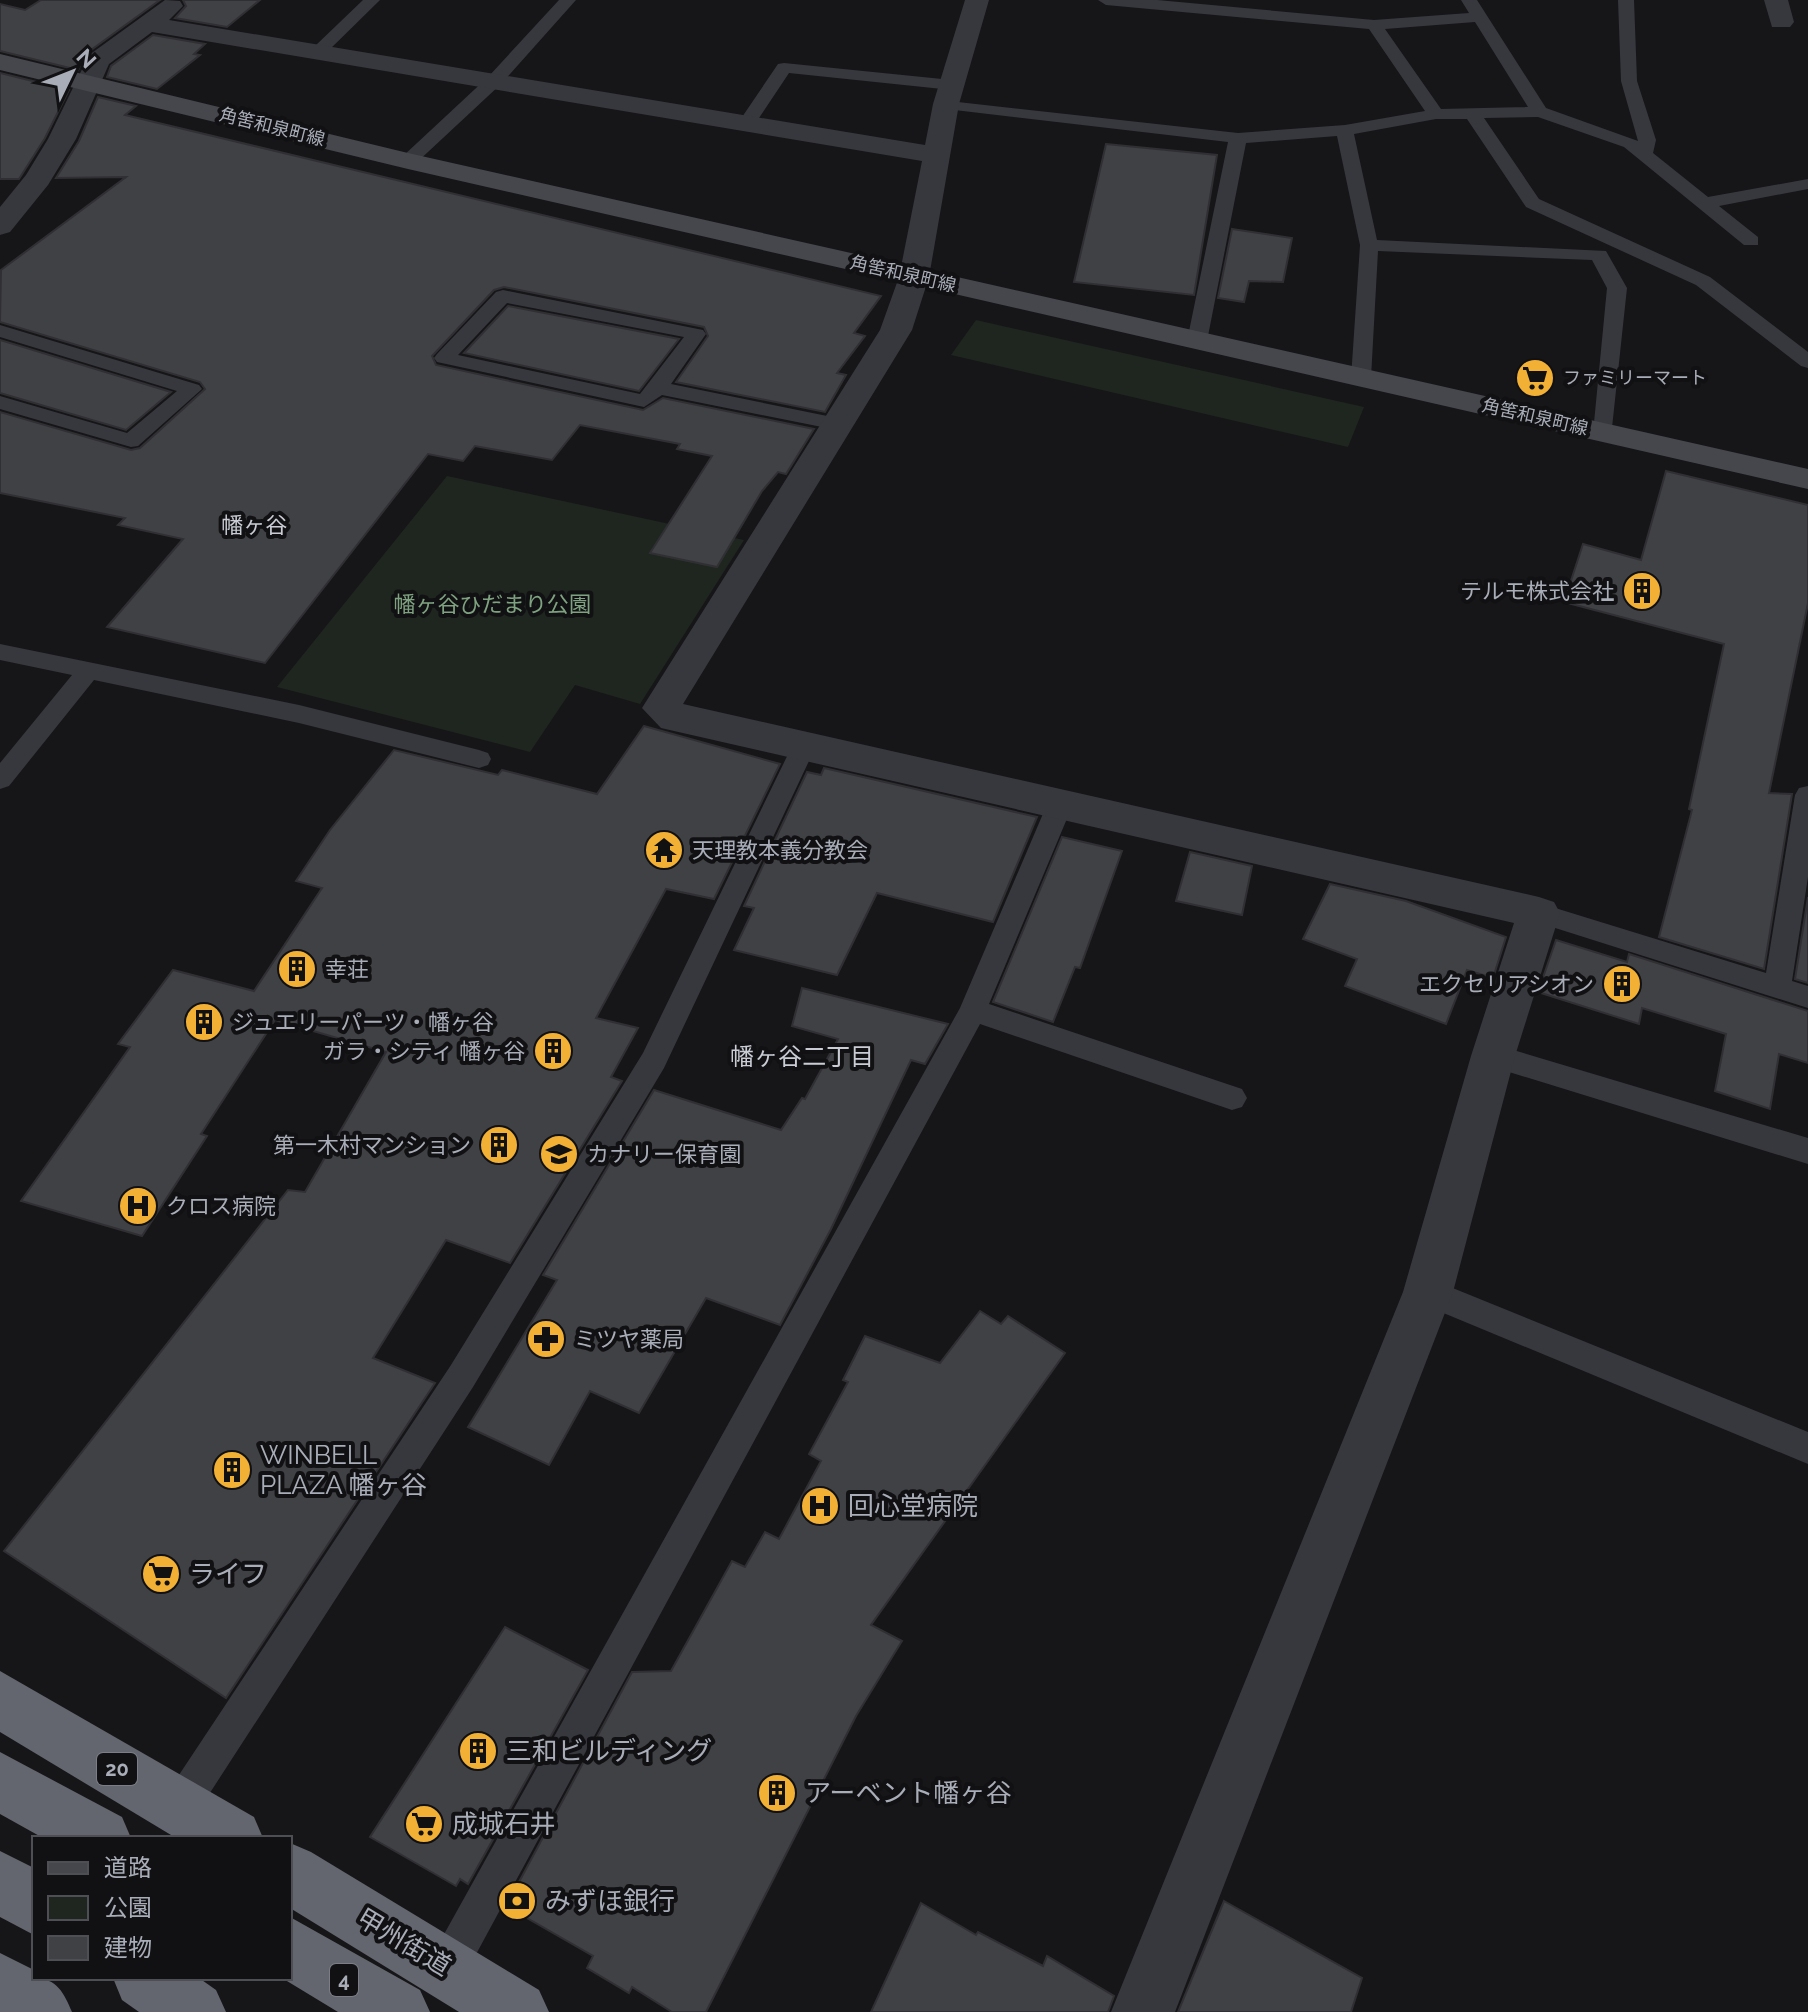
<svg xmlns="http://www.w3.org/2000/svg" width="1808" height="2012" font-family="Raleway,'Noto Sans JP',sans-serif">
<rect width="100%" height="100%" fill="#161618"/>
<g fill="#1e261f">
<polygon points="976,320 1364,407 1348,447 951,355"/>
<polygon points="447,476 744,540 640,704 575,685 530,752 277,687"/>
</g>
<g fill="#404145" stroke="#303034" stroke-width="2">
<polygon points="41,0 160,0 87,53 78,70 0,51 0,4 25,10"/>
<polygon points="183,0 260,0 227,27 175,18 186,6"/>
<polygon points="153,35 205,44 194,54 200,55 157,89 107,77 111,66"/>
<polygon points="0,73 69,90 45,138 19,179 0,179"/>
<polygon points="98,97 136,106 125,115 881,296 854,333 865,336 837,373 846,375 825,412 676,382 708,336 704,327 504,287 494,290 432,356 436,365 643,410 663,398 814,429 786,474 778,472 762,491 717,567 650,553 712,456 677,449 680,444 580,425 552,460 475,446 463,461 428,454 265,663 107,627 183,539 118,525 125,518 0,493 0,412 131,450 140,448 205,389 200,382 0,322 1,270 126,177 56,178 79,141"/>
<polygon points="1106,144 1217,155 1194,295 1074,282"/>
<polygon points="1232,229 1292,238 1283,282 1249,281 1244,302 1218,298"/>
<polygon points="508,306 679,339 639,391 464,353"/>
<polygon points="0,340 171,392 126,430 0,393"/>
<polygon points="1666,471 1808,505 1808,603 1769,793 1792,794 1764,969 1659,937 1692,810 1689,809 1724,644 1564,602 1583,544 1641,560"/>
<polygon points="644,726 780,764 714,899 666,889 596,1018 638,1028 611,1077 622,1081 510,1263 446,1240 373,1358 435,1383 226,1698 4,1551 288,1190 305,1192 386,1052 275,1020 201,1134 207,1136 142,1236 21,1201 130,1047 118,1044 173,970 254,991 322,888 296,881 330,830 394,750 498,775 502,770 597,794"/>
<polygon points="824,768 1037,817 993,922 877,893 837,975 734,950 754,908 744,906 807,772 821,775"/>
<polygon points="1062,837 1122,851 1080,968 1075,967 1053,1022 993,1002"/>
<polygon points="1190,852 1252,866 1242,915 1176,901"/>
<polygon points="1330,884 1406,901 1506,937 1493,978 1467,970 1446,1024 1345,986 1357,959 1303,939"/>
<polygon points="1808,897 1808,983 1795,979"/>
<polygon points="1556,940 1627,962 1629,954 1808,1011 1808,1063 1779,1054 1770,1109 1715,1091 1726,1034 1642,1008 1639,1024 1538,992"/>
<polygon points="802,988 948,1024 925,1064 911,1060 831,1229 780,1325 706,1298 639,1413 590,1391 549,1465 468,1427 557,1280 543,1275 654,1090 781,1130 802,1098 805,1099 838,1039 792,1026"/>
<polygon points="980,1311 1001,1324 1008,1316 1065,1353 871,1625 902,1641 856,1716 706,2012 672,2012 632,1987 629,1993 587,1968 593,1956 506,1906 632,1672 671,1671 732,1561 745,1567 765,1532 779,1539 821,1461 809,1454 848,1382 843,1380 865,1336 940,1363"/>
<polygon points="505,1627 588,1670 468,1884 460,1879 456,1886 370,1837"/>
<polygon points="1224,1901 1362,1978 1351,2012 1178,2012"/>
<polygon points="921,1903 976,1935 978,1932 1043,1966 1047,1956 1114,1996 1108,2012 871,2012"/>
</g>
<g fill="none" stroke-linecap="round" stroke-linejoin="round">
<g fill="#37383d" fill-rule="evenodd">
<polygon points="363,0 380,0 326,53 314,53 314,47"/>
<polygon points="559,0 576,0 501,84 414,165 402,165 402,157 489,76"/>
<path d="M1098,0h59l217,20 95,-7 -8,-13h16l69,108 92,33 -17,-60 -3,-81h16l3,81 19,59 -3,13 55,44 100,-18v10l-89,17 39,31v8h-14l-120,-98 -86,-30 -54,1 55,81 171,78 98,75v16l-7,-2 -105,-81 -170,-78 -59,-88h-31l-82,15 23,106 229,11 21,37 -16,149h-14l-4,-4 14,-145 -15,-28 -214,-9 -7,127 -3,4h-14l-3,-4 9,-133 -23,-109 -91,7 -39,198 -10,6 -7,-2 -3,-4 41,-199 -282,-33 -9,-5 3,-4 298,33 107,-8 80,-14 -56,-82 -263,-24zM1475,22l53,85 -87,2 -56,-80z"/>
<polygon points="784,63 952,80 960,85 952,90 789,73 753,127 741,127 738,123 778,64"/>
<path d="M503,290l200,40 3,4 -35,50 166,34 10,6 -10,6 -175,-35 -18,12 -207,-45 -3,-4 3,-4 59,-62zM507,303l177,34 -44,57 -182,-39z"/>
<polygon points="0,325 199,385 202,389 138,446 131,447 0,409 0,396 127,433 177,391 0,337"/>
<polygon points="0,644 299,705 479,750 488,753 491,759 488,765 479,768 299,723 94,680 9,786 0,789 0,763 72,675 0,660"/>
<polygon points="805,735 814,738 817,744 664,1068 473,1387 193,1819 180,1825 167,1819 161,1806 167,1793 451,1365 643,1053 793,744 796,738"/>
<polygon points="1808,786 1808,877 1792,981 1808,986 1808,1008 1530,920 1526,913 1530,906 1539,903 1766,973 1795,795 1799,788"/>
<polygon points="1061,793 1070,795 1074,802 989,1004 1242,1089 1247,1098 1242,1107 1232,1110 980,1024 461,1982 447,1988 433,1982 427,1968 433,1954 960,1008 1048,802 1052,795"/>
<polygon points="1493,1044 1808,1138 1808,1164 1483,1064 1479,1056 1483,1048"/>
<polygon points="1428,1278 1808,1432 1808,1464 1417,1302 1412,1292 1417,1282"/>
</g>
<g fill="#37383d" fill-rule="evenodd">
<polygon points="165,0 180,1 183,6 169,20 925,145 933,104 965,0 989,0 959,104 929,277 912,330 683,704 1539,897 1554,902 1560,913 1515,1056 1453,1292 1175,2012 1111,2012 1403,1292 1471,1056 1514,923 661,728 642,708 880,330 899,277 922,161 152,32 109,64 76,139 48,185 10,232 0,235 0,207 26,175 48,139 89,55"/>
<polygon points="1764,0 1788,0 1794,22 1790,27 1772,27"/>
</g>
<polygon fill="#45474d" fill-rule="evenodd" points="0,54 408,153 1808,469 1808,489 408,169 0,70"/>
<g fill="#63666e" fill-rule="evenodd">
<polygon points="0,1671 254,1817 263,1838 176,1838 0,1732"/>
<polygon points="0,1752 122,1817 131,1838 43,1838 0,1814"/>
<polygon points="290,1843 311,1852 539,1990 549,2012 459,2012 290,1908"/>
<polygon points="0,1851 34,1868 34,1935 0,1917"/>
<polygon points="290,1917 420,1990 430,2012 338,2012 282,1978 290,1978"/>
<path d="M0,1953l34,17v8c23,0 30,15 38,34h-72z"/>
<polygon points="113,1978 199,1978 216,1990 226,2012 139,2012 122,2000"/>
</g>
</g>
<defs>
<symbol id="supermarket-disc" viewBox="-11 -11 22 22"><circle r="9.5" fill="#f2b134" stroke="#111113"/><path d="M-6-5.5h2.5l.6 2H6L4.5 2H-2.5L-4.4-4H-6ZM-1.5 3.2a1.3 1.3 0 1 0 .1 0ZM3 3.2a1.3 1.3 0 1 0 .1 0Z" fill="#111"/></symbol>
<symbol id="building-disc" viewBox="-11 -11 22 22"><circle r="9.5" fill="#f2b134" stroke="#111113"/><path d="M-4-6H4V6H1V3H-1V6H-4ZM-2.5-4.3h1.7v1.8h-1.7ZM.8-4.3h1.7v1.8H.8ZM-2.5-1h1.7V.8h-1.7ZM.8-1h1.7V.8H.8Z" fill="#111"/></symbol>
<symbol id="temple-disc" viewBox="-11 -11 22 22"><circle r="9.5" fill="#f2b134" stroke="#111113"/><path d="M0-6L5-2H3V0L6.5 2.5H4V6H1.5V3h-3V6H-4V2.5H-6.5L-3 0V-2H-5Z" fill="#111"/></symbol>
<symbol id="school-disc" viewBox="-11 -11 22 22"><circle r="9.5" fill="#f2b134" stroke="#111113"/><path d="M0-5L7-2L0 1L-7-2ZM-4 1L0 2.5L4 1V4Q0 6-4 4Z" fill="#111"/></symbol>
<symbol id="hospital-disc" viewBox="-11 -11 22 22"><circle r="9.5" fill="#f2b134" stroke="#111113"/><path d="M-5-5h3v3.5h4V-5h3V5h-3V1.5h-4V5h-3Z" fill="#111"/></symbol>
<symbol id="pharmacy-disc" viewBox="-11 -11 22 22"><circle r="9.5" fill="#f2b134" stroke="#111113"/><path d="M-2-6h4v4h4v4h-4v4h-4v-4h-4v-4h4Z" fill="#111"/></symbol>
<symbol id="bank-disc" viewBox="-11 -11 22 22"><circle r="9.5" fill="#f2b134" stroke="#111113"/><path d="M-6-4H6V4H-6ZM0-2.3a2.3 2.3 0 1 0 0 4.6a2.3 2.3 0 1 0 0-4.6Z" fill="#111"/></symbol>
</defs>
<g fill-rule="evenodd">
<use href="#supermarket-disc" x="1513" y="356" width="44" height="44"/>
<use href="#building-disc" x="1620" y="569" width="44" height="44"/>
<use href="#temple-disc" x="642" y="828" width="44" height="44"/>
<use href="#building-disc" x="275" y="947" width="44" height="44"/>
<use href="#building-disc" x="1600" y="962" width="44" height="44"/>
<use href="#building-disc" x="182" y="1000" width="44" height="44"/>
<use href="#building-disc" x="531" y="1029" width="44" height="44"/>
<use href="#building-disc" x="477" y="1123" width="44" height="44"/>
<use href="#school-disc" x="537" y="1132" width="44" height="44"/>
<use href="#hospital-disc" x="116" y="1184" width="44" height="44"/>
<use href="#pharmacy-disc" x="524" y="1317" width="44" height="44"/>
<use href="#building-disc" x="210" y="1448" width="44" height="44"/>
<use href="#hospital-disc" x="798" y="1484" width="44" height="44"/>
<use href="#supermarket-disc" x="139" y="1552" width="44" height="44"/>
<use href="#building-disc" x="456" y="1729" width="44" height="44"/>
<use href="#building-disc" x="755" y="1771" width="44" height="44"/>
<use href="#supermarket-disc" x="402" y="1802" width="44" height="44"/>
<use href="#bank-disc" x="495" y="1879" width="44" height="44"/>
</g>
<g text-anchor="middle" stroke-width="8" stroke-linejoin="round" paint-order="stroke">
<g font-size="18" fill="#a8adb8" stroke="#111113">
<text transform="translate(272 127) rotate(14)" y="6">角筈和泉町線</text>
<text transform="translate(903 274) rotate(13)" y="6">角筈和泉町線</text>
<text transform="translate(1535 417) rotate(13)" y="6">角筈和泉町線</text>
</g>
<g font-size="18" fill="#a8adb8" stroke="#111113" text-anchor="start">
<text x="1563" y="384">ファミリーマート</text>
</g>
<g fill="#111113" stroke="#7b7e86" stroke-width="2">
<rect x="97" y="1753" width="40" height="32" rx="6"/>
<rect x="330" y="1964" width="28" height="32" rx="6"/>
</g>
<g font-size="20" font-weight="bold" fill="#a8adb8">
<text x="117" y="1776">20</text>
<text x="344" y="1987">4</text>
</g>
<g font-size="22" fill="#c9ccd4" stroke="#111113">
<text x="254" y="533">幡ヶ谷</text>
</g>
<g font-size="22" fill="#a8adb8" stroke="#111113" text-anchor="start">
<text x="1614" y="599" text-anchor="end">テルモ株式会社</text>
<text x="692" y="858">天理教本義分教会</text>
<text x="325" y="977">幸荘</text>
<text x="1594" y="992" text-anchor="end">エクセリアシオン</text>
<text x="232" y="1030">ジュエリーパーツ・幡ヶ谷</text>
<text x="525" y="1059" text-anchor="end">ガラ・シティ 幡ヶ谷</text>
<text x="471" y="1153" text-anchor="end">第一木村マンション</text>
<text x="587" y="1162">カナリー保育園</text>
<text x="166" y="1214">クロス病院</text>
<text x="574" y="1347">ミツヤ薬局</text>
</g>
<g font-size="22" fill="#7fa381" stroke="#111113">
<text x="492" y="612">幡ヶ谷ひだまり公園</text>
</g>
<g font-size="24" fill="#c9ccd4" stroke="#111113">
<text x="802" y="1065">幡ヶ谷二丁目</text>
</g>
<g font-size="26" fill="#a8adb8" stroke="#111113" text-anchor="start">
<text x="260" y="1464">WINBELL<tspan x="260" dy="30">PLAZA 幡ヶ谷</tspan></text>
<text x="848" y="1515">回心堂病院</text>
<text x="189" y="1583">ライフ</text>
<text x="506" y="1760">三和ビルディング</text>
<text x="805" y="1802">アーベント幡ヶ谷</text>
<text x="452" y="1833">成城石井</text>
<text x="545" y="1910">みずほ銀行</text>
</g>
<g font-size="26" fill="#a8adb8" stroke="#111113">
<text transform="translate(404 1942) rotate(31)" y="9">甲州街道</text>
</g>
</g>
<rect x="32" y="1836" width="260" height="144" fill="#111113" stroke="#4d4f55" stroke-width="2"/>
<rect x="48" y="1862" width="40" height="12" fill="#45474d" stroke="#4d4f55" stroke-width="2"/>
<text x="104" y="1876" font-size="24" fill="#a8adb8">道路</text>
<rect x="48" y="1896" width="40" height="24" fill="#1e261f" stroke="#4d4f55" stroke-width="2"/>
<text x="104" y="1916" font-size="24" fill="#a8adb8">公園</text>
<rect x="48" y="1936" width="40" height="24" fill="#404145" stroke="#4d4f55" stroke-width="2"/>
<text x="104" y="1956" font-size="24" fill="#a8adb8">建物</text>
<g transform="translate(72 72) rotate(47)" stroke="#111113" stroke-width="6" paint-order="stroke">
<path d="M0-6L14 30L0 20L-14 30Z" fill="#a8adb8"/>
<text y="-12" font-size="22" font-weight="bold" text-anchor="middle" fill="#a8adb8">N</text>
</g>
</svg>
